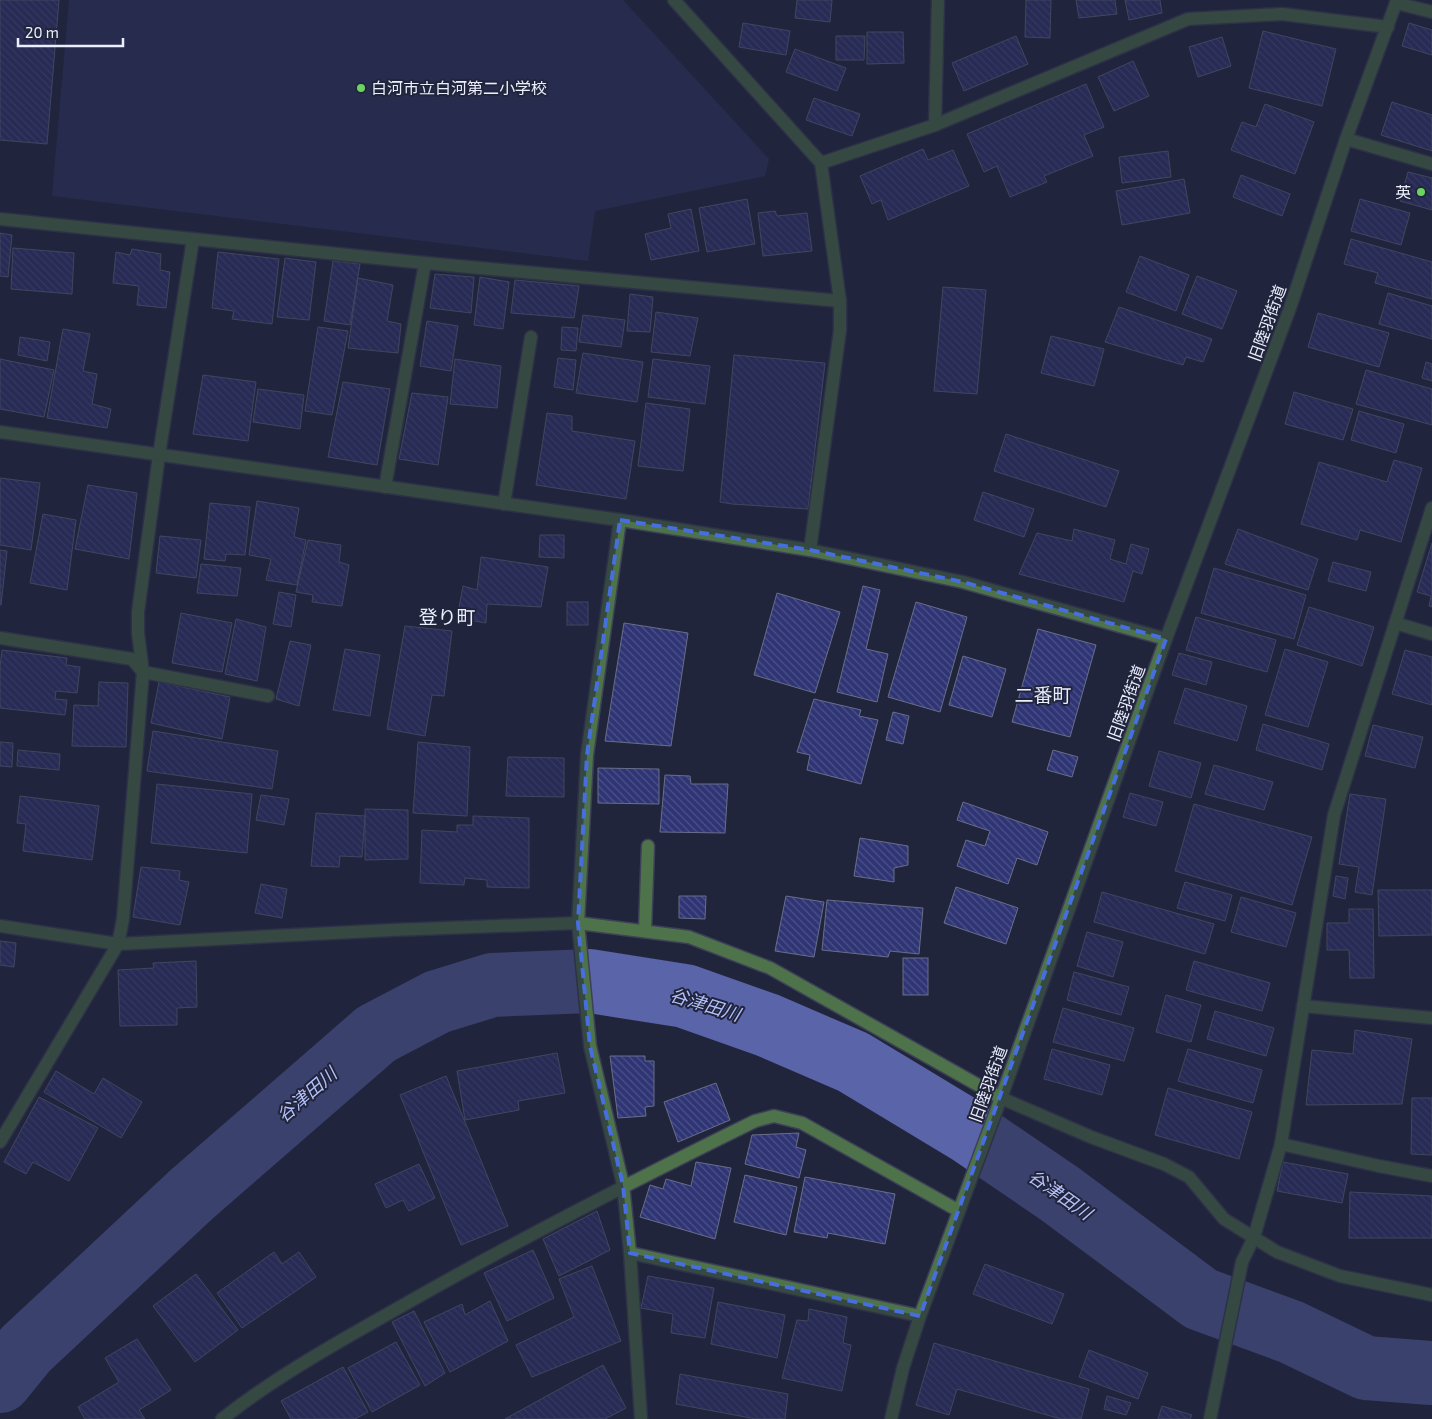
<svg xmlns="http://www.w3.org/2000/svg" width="1432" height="1419" font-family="'Exo 2','Noto Sans JP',sans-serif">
<defs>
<pattern id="building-back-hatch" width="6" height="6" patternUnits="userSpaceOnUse" patternTransform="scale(1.25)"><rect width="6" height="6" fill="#2f3474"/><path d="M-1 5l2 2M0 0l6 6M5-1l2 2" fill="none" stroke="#4d5289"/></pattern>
</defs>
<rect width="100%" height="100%" fill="#21253c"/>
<polygon fill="#2f3565" points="69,0 623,0 769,159 765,176 595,211 588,261 52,196"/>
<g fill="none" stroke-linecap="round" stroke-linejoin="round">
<polyline stroke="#5a64a8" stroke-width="64" points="0,1381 26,1349 192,1194 376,1034 437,1002 492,985 590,981 685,996 767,1025 853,1062 969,1132 1060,1194 1201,1299 1291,1332 1366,1368 1432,1373"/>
</g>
<g fill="url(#building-back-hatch)" stroke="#686e89">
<polygon points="0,0 59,0 47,144 0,140"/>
<polygon points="797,0 832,0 830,22 795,18"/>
<polygon points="1026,0 1051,0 1050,38 1025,37"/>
<polygon points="1076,0 1115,0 1117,14 1079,18"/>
<polygon points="1125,0 1160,0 1162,13 1129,20"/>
<polygon points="743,23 790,31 786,55 739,47"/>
<polygon points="1409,23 1432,30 1432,55 1402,46"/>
<polygon points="1263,31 1336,49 1322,106 1249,88"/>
<polygon points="867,32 903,32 904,63 867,64"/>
<polygon points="836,36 865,36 864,60 836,60"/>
<polygon points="1016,36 1028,64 964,91 952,63"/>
<polygon points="1222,37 1231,66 1198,77 1189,47"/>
<polygon points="795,49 846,68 837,91 786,72"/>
<polygon points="1133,61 1149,96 1114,111 1098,77"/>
<polygon points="1086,84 1104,127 1084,135 1093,156 1044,176 1047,182 1010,197 997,166 984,172 967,134"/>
<polygon points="814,98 860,114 852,136 806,120"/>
<polygon points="1392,102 1432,115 1432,151 1381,135"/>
<polygon points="1265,104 1314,122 1295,174 1231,150 1242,122 1256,127"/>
<polygon points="923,149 928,160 953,150 969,186 888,220 881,200 872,204 860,176"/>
<polygon points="1168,151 1171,177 1122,183 1119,157"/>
<polygon points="1408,172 1432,178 1432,210 1400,201"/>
<polygon points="1241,175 1290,194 1282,216 1233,197"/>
<polygon points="1184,179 1190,213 1122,225 1116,191"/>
<polygon points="747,199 755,244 707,252 699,208"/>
<polygon points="1360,199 1410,213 1401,245 1351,231"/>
<polygon points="691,209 699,251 651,260 645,234 671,228 668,214"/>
<polygon points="775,211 777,216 807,213 812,251 763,256 758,213"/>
<polygon points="0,233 12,235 8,277 0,276"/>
<polygon points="1351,239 1432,262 1432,299 1375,283 1378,273 1344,264"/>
<polygon points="13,248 74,253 72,294 11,289"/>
<polygon points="132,249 161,254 160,270 170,272 166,308 137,305 139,286 113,283 116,252 130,255"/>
<polygon points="218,252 279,259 272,324 232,319 234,311 212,308"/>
<polygon points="1140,256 1189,275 1176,311 1126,292"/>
<polygon points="285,258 316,262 309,320 277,317"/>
<polygon points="333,261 360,264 350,325 324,321"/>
<polygon points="435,274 474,277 471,313 430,308"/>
<polygon points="1197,276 1237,291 1222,329 1182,314"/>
<polygon points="480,277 509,282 503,329 474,325"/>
<polygon points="358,278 393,285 387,321 401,324 398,353 348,348"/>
<polygon points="515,280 579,286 574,318 511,313"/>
<polygon points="943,287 986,290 977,394 934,391"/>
<polygon points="1388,293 1432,306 1432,339 1379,324"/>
<polygon points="630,294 653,297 650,332 627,331"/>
<polygon points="1119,307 1212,339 1203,362 1186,357 1183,365 1105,342"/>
<polygon points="656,312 698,318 690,356 651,352"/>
<polygon points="1318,313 1389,333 1379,367 1308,347"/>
<polygon points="583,315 625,320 621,347 579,342"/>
<polygon points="427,321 458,326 451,371 420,366"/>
<polygon points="318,327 348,331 332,415 305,411"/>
<polygon points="562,327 578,328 576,351 561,350"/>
<polygon points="63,329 90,334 83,371 97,374 92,404 111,409 107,428 47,418"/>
<polygon points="1051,336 1104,349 1094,386 1041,373"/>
<polygon points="20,337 50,342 47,361 18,355"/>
<polygon points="583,353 643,362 637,402 576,393"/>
<polygon points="734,355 825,363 808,509 732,504 720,502"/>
<polygon points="558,358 576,360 573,390 554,387"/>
<polygon points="0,359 54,370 44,417 0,409"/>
<polygon points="455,359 501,366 497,408 450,404"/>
<polygon points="653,359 710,366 705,404 648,397"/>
<polygon points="1426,362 1432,364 1432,381 1422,378"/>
<polygon points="1366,370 1432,389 1432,425 1356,404"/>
<polygon points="203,375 256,382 248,441 193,434"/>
<polygon points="343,382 390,389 377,465 328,457"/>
<polygon points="258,389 304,395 300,429 253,422"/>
<polygon points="1294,392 1353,409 1343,440 1285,424"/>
<polygon points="412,393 448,397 438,465 399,459"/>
<polygon points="646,403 690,409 683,471 638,466"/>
<polygon points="1359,411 1404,424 1396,453 1351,440"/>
<polygon points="547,413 572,416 572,431 635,441 626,499 536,485"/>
<polygon points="1006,434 1119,471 1106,507 994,471"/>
<polygon points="1394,460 1422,468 1401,542 1360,530 1357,540 1301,524 1319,462 1387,482"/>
<polygon points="0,478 40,483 31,550 0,545"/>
<polygon points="88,485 137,493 129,559 75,549"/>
<polygon points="983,492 1034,509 1024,537 974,520"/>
<polygon points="257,501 299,508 294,537 306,540 297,585 266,580 271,559 249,555"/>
<polygon points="210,503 250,507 245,555 226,554 225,561 204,559"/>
<polygon points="43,514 76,520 67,590 30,583"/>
<polygon points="1074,529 1115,540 1110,559 1126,564 1131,544 1149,549 1142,574 1133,571 1124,602 1019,574 1037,533 1072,541"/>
<polygon points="1238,529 1318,559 1308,590 1225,564"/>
<polygon points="540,535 564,535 564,558 539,557"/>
<polygon points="160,536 201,540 196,578 156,573"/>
<polygon points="308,540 341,545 339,562 349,565 342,606 312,602 313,595 296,592"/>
<polygon points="1432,543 1432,607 1429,606 1431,596 1417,592"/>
<polygon points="0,550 7,551 1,605 0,605"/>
<polygon points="481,557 548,567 541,607 487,604 486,623 457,618 463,586 477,590"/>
<polygon points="1333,562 1371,572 1366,591 1328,581"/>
<polygon points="201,564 241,568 237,596 197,593"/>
<polygon points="1214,568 1306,595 1294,639 1201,613"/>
<polygon points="863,586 880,590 866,649 888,654 877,702 837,692"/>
<polygon points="279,592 296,595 291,627 273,624"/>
<polygon points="777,593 840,612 815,693 754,675"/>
<rect x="567" y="602" width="21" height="23"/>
<polygon points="916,602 967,617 940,712 888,697"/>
<polygon points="1309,607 1374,627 1362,666 1297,645"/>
<polygon points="181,613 232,623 222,672 172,663"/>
<polygon points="1196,617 1276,640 1267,672 1186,650"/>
<polygon points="236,619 266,627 257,681 225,674"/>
<polygon points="624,623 688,633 671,746 605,741"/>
<polygon points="405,626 452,631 444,696 432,695 425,736 387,729"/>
<polygon points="1038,629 1096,645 1070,737 1012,722"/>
<polygon points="290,641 311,645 299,706 276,699"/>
<polygon points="345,649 380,655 370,716 333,710"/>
<polygon points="1285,649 1328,662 1308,727 1265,715"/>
<polygon points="2,650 67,658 66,665 80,667 77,693 56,691 55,699 67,700 65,715 0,708 0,667"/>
<polygon points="1405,650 1432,657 1432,705 1392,694"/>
<polygon points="1179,653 1212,662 1206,685 1172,675"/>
<polygon points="963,656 1006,669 992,717 949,705"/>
<polygon points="99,682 128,683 126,747 72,746 74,705 98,706"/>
<polygon points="159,682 230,697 222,739 151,723"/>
<polygon points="1185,688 1247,706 1237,741 1174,723"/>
<polygon points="814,699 861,710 859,716 878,720 861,784 807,770 810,755 797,752"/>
<polygon points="893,712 909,716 903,744 886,740"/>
<polygon points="1263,724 1329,744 1322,770 1256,750"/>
<polygon points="1373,725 1423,737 1415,768 1365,756"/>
<polygon points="153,731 278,751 272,789 147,771"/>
<polygon points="0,742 13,743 12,767 0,766"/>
<polygon points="418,742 470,747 467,816 413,813"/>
<polygon points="18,750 60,754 59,770 17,766"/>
<polygon points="1053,750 1078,757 1072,777 1047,770"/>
<polygon points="1159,751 1201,763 1191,798 1149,786"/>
<polygon points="508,757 564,758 564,797 506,796"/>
<polygon points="1214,765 1273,782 1264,810 1205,794"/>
<polygon points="598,768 659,769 659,804 598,803"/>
<polygon points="665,775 690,776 691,784 728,784 725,833 660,832"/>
<polygon points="157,784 252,794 247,853 151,843"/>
<polygon points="1130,793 1163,802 1156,826 1123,817"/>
<polygon points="1350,794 1386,799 1372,895 1355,892 1359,867 1339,864"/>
<polygon points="261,795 289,799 284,825 256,820"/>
<polygon points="20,796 99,806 92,860 23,851 26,824 17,823"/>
<polygon points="963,802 1048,832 1037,865 1017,858 1008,884 957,866 966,840 985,846 990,831 957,820"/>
<polygon points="1194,804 1312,837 1292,905 1175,871"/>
<polygon points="365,809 408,810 408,859 365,860"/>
<polygon points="316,813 365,816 362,857 340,856 339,867 311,866"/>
<polygon points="473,816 529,818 529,888 487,887 487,880 465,878 464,885 420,883 422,830 457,832 457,825 473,825"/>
<polygon points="860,838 908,846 908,865 894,868 894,882 854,876"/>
<polygon points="141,867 180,871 179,880 189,882 180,925 133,917"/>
<polygon points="1336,876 1348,878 1345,899 1333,896"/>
<polygon points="1185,882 1232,895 1225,921 1177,908"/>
<polygon points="261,884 287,889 282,918 255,913"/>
<polygon points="956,887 1018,908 1006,944 944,923"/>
<polygon points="1378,890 1432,890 1432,935 1379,936"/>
<polygon points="1102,892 1214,924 1205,954 1094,922"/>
<polygon points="679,896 706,896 705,919 679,918"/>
<polygon points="786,896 824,902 814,957 775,951"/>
<polygon points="1241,897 1296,913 1286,947 1231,932"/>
<polygon points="827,900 923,908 919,954 890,951 888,957 822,950"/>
<polygon points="1349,909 1373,909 1374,978 1350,978 1349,950 1327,950 1327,923 1349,923"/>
<polygon points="1087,932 1123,942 1113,977 1077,966"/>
<polygon points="0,941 16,943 14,967 0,965"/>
<rect x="903" y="958" width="25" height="37"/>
<polygon points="196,961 197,1007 177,1008 177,1025 120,1026 118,970 154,968 153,963"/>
<polygon points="1194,961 1270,983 1262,1011 1186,990"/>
<polygon points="1074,972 1129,987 1121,1015 1067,1000"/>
<polygon points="1166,995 1201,1005 1191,1042 1156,1032"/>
<polygon points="1063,1008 1134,1028 1124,1061 1053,1042"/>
<polygon points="1215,1011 1274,1028 1266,1056 1207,1039"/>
<polygon points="1355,1030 1412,1039 1402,1104 1306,1105 1312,1050 1353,1054"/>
<polygon points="1052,1049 1110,1065 1102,1095 1044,1079"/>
<polygon points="1188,1049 1262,1070 1253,1103 1178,1081"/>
<polygon points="557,1053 565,1093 518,1101 519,1110 465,1120 457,1071"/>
<polygon points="610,1056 645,1056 645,1061 654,1061 654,1106 645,1107 646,1116 618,1118"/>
<polygon points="56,1071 94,1094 103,1078 142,1102 121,1138 44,1092"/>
<polygon points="446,1076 508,1226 461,1245 400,1095"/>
<polygon points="716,1083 730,1120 678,1142 664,1102"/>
<polygon points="1168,1088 1252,1112 1239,1159 1155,1135"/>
<polygon points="39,1097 98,1128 69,1181 33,1162 26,1174 4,1162"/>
<polygon points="1412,1098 1432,1098 1432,1155 1411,1154"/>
<polygon points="799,1133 796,1147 806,1150 799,1178 745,1164 752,1135"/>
<polygon points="696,1162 731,1168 715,1239 640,1217 650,1185 663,1189 666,1179 691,1186"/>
<polygon points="1283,1162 1348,1174 1342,1203 1277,1191"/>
<polygon points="419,1164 435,1198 409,1211 403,1200 386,1208 375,1184"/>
<polygon points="745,1175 797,1187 786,1235 734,1222"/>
<polygon points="805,1177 895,1194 885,1244 828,1233 827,1238 794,1232"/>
<polygon points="1350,1192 1432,1196 1432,1238 1349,1238"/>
<polygon points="597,1211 610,1250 559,1276 543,1239"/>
<polygon points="533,1250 554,1298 507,1321 484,1273"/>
<polygon points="274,1252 282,1264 299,1252 316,1277 242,1328 217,1293"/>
<polygon points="985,1264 1064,1294 1052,1324 973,1294"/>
<polygon points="592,1266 621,1341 532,1377 516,1345 574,1317 559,1279"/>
<polygon points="196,1274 238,1330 195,1362 153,1306"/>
<polygon points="648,1276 714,1288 705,1338 671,1333 673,1314 641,1308"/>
<polygon points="490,1301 508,1341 450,1372 424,1322 462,1304 465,1315"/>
<polygon points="718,1302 785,1315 777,1358 711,1344"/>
<polygon points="809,1309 847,1317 843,1343 851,1345 842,1391 782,1378 797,1320 808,1321"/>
<polygon points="414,1311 445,1373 425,1386 392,1322"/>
<polygon points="137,1339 171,1390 139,1410 145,1419 85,1419 78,1407 119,1382 105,1358"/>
<polygon points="396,1342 420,1385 372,1412 348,1368"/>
<polygon points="934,1343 1089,1389 1081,1419 1061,1419 957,1389 949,1415 916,1405"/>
<polygon points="1089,1350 1148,1373 1138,1399 1079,1377"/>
<polygon points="603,1365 626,1408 605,1419 505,1419"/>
<polygon points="343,1367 368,1412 355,1419 291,1419 281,1401"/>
<polygon points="680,1374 788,1394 785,1419 756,1419 676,1404"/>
<polygon points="1107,1396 1131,1403 1126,1415 1104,1409"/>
<polygon points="1162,1406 1192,1415 1190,1419 1158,1419"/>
</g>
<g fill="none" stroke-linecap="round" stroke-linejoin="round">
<defs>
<g id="minor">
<polyline points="674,0 821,163 840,301 840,330 810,550"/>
<polyline points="1396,3 1432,12"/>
<polyline points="935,125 938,0"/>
<polyline points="1346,139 1432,164"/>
<polyline points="821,163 935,125 1188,19 1282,14 1388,27"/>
<polyline points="0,219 425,263 840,301"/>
<polyline points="193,239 159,455 138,612 138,633 143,672 268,696"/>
<polyline points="0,432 620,520 810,550 963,582 1166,639"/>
<polyline points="385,487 425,263"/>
<polyline points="504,504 531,337"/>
<polyline points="620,520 587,755 578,923 590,1046 623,1185 630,1253 641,1419"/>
<polyline points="1395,623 1432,634"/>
<polyline points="0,638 132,659 143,672 123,919 118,944 0,1142"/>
<polyline points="0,926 118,944 392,930 578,923 689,937 770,968 1001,1098 1091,1137 1164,1164 1189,1177 1224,1219 1277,1252 1340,1276 1432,1295"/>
<polyline points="645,930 648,846"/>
<polyline points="1303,1006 1432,1018"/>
<polyline points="1281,1144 1379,1166 1432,1176"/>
<polyline points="630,1253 920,1316"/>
<path d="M222,1419c57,-45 122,-80 185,-116 114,-65 230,-124 348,-182l19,-5 28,7 157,88"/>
<polyline points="891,1419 903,1368 920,1316 1001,1098 1166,639 1290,308 1346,139 1397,0"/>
<polyline points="1210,1419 1242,1262 1254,1237 1281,1144 1334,815 1432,508"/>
</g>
</defs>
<use href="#minor" stroke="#3d4157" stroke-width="15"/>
<use href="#minor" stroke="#4e734a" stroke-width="12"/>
</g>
<path d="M0 0H1432V1419H0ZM620,520l190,30 153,32 203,57 -246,677 -290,-63 -7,-68 -33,-139 -12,-123 9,-168z" fill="#21253c" fill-opacity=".55" fill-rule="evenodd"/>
<path fill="none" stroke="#466edf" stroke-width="4" stroke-dasharray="10 6" stroke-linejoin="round" d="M620,520l190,30 153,32 203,57 -246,677 -290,-63 -7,-68 -33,-139 -12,-123 9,-168z"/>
<g fill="#6cd362" stroke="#21253c" stroke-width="2">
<circle cx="361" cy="88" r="5"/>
<circle cx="1421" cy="192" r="5"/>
</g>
<g text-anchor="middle" stroke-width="4" stroke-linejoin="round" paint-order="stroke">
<g font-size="16" fill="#ebeefd" stroke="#21253c" text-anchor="start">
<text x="371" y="94">白河市立白河第二小学校</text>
<text x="1411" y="198" text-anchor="end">英</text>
</g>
<g font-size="16" fill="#ebeefd" stroke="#21253c">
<text transform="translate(1267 323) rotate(-70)" y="6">旧陸羽街道</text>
<text transform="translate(1126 703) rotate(-70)" y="6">旧陸羽街道</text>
<text transform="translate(988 1084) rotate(-70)" y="6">旧陸羽街道</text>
</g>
<g font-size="18" font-style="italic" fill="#b4c0f9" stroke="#21253c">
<text transform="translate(705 1005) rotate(17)" y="6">谷津田川</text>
<text transform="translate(307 1095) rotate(-41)" y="6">谷津田川</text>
<text transform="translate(1060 1195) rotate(35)" y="6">谷津田川</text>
</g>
<g font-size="19" fill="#ebeefd" stroke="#21253c">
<text x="447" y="624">登り町</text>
<text x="1043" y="702">二番町</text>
</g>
</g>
<path d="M18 38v8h105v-8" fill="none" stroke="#ebeefd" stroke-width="2.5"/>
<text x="25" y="38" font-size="15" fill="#ebeefd" stroke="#21253c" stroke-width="4" paint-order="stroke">20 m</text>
</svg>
